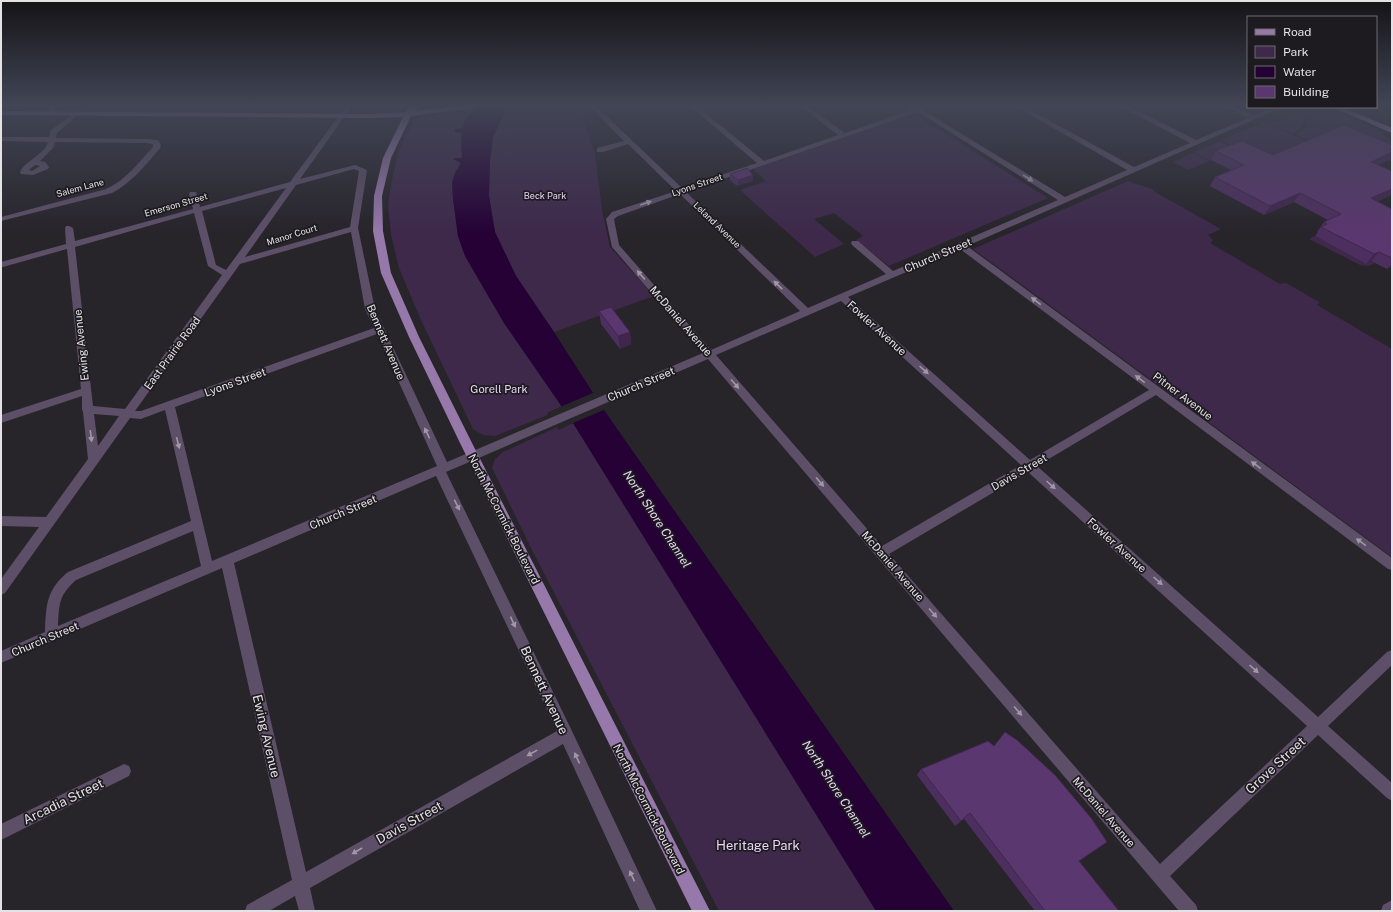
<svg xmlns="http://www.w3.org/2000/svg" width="1393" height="912" font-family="'Public Sans',sans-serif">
<rect width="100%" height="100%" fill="#27242a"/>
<g fill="#3e294b">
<polygon points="514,106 588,106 594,112 582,116 595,154 602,210 610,247 654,296 554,332 516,276 495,232 489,196 490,160 493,137 506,107"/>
<polygon points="1309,107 1312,107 1301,128 1293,134 1266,121 1280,121"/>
<polygon points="1314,107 1326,107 1380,131 1392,142 1392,162 1385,158 1325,148 1296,135 1303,130"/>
<polygon points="472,111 470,115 468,116 463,128 455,129 454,132 461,132 462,158 454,158 461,163 455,173 452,183 453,199 458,236 465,256 504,323 562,406 547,413 548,415 495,436 483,435 473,429 420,318 399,268 391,235 388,205 392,179 398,153 414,120 425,116"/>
<polygon points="914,114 1048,198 889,266 856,240 863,236 834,213 814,219 844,244 815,257 740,190 766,181 753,169"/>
<polygon points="1264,122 1306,141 1265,162 1221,140"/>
<polygon points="1220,141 1237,150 1210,161 1193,152"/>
<polygon points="1193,153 1209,161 1188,170 1173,162"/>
<polygon points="1128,181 1155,190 1153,191 1221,229 1208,235 1213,240 1210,243 1280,284 1286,283 1319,302 1319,303 1317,305 1392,349 1392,557 973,249"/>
<polygon points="1315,236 1366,264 1371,261 1375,263 1369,266 1360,265 1309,239"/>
<polygon points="573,423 876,911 719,911 534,554 492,468 495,459 503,452 557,427 559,430"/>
</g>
<polygon fill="#250136" points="475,106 507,106 493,137 490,160 489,196 495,232 516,276 554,332 604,410 954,911 876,911 573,423 504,323 465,256 458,236 453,199 452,183 455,173 461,163 453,159 454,158 462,158 461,133 454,132 455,129 463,128 465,119 468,118 467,117 470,115"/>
<polygon fill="#27242a" points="595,392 606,409 571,424 560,407"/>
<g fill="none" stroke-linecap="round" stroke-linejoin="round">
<g fill="#5e4f68" fill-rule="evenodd">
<polygon points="49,106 55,106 53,114 48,113"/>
<path d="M346,106h6l-52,73 55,-14 12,5 -9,58 17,81 72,153 256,-109 -91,-106 -6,-28 6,-7 64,-21 -48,-47 -25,8h-6v-4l27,-7 -35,-35h7l86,82 75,-25 -67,-57h7l67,55 74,-26 -38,-29h7l38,27 68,-24 -4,-3h7l149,91 62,-27 -112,-64h8l111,61 56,-24 -70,-37h8l68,34 52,-22 -23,-12h8l21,9 19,-8h9l-315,139 425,312v12l-4,-1 -232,-174 -119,71 281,251 69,-65 5,-2v15l-64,61 64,57v18l-5,-3 -69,-63 -148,141 26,29 2,6h-19l-471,-552 -262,113 125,257 86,182h-17l-77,-167 -253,144 5,23h-16l-4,-15 -26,15h-24l2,-6 45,-25 -70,-312 -221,95v-12l44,-19c1,-26 1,-42 23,-60l123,-51 -26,-111 -24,9 -11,-1 -125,175 -4,2v-16l38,-52 -38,-1v-10l45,1 42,-58 -5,-47 -1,-3v-13l-81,27v-8l80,-26 -14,-140 -64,18 -2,-1v-4l65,-18 -1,-16 1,-2h3l4,2 2,13 118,-32 -4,-15 1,-2h6l4,15 90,-25zM918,112l140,88 -165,71 -35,-30h-6l-1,2 1,2 34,29 -78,34 -122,-116zM354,169l5,2 -9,56 -105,30 51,-72zM286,188l-60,82 -10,-5 -14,-54zM680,194l120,117 -89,39 -92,-105 -5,-26 4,-3zM194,213l14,53 14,9 -97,134 -32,-3 -18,-159zM351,232l14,77 9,19 -233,83h-6l105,-147zM960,249l189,141 -119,70 -182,-163zM841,301l180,164 -139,81 -166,-191zM377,334l60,132 -225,95 -37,-154zM94,414l25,2 -21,30zM1028,472l279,254 -147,138 -271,-310zM436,476l121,255 -251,141 -72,-309zM193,531l8,35 -143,60c1,-22 1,-31 18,-46z"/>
<path d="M76,112l2,1v2l-21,18 -1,5 91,1 11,1 3,5 -1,3c-14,17 -29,35 -48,45l-111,28v-4l105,-28c20,-9 32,-26 47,-42v-3l-6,-1 -92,-1 -2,6 -13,13 5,1 4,5 -1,2 -15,6 -12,-1 -1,-2c5,-11 24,-17 28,-30l-47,-1v-4h48l2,-7zM35,165l5,1 -8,5 -3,-1z"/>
<polygon points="124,764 129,766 131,771 129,776 1,840 1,824"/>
<polygon points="1392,900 1392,911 1381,911 1383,905"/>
</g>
<g fill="#9778ab" fill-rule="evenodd">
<polygon points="411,106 419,106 415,111 456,106 476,106 472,108 411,116 391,158 382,196 383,231 391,273 419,337 472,443 710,911 692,911 460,443 409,337 381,273 373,231 374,196 383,158 403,117 367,118 1,115 1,111 367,114 406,112"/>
<polygon points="1332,107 1342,107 1392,128 1392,133"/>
</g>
</g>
<g fill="#4d2f5f">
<polygon points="1216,151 1273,155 1388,160 1378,165 1377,202 1392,209 1392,266 1387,269 1371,261 1366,264 1315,236 1318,232 1317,232 1324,222 1328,220 1294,202 1264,215 1210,186 1215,177 1231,170 1211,160"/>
<polygon points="730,174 753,181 737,186 730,180"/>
<polygon points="599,311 630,332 631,344 620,349 601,324"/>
<polygon points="921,769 1079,861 1119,911 1035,911 964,819 955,826 917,775"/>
</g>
<g fill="#3f264d">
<polygon points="1392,148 1392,154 1388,160 1364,171 1371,162"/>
<polygon points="753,175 753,181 737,186 738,180"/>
<polygon points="1392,189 1392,195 1364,208 1371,198"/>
<polygon points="1300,193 1294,202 1264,215 1270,206"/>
<polygon points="1379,252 1371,261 1366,264 1374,254"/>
<polygon points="1392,263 1392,266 1387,269"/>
<polygon points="630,332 631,344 620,349 618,336"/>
</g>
<g fill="#5a376e" stroke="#3f264d">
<polygon points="1344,125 1392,145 1392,148 1390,149 1392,149 1392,152 1371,162 1392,171 1392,189 1371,198 1392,209 1392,258 1379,252 1374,254 1321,227 1327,224 1324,222 1341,214 1300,193 1270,206 1215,177 1244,165 1216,151 1220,149 1242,141 1273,155"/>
<polygon points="747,168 753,175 738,180 730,174"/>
<polygon points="611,307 630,332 618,336 599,311"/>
<polygon points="1005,732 1017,740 1055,775 1092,819 1107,842 1079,861 1119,911 1045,911 970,813 961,821 921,769 988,741 994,746"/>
</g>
<defs><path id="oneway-solid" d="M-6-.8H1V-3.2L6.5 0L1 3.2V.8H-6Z"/></defs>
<g fill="#a198a6">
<use href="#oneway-solid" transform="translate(1028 178) rotate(32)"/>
<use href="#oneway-solid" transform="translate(646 203) rotate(-19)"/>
<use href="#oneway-solid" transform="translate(641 275) rotate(-131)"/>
<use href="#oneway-solid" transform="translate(778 285) rotate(-136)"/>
<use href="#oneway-solid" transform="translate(1036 301) rotate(-143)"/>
<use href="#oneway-solid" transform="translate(924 370) rotate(42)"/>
<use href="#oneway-solid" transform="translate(1140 379) rotate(-143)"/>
<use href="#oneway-solid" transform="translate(735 384) rotate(49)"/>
<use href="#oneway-solid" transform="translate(427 433) rotate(-116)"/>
<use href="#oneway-solid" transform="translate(91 436) rotate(83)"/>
<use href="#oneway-solid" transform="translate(178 443) rotate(76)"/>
<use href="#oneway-solid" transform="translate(1256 465) rotate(-144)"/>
<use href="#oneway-solid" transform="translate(820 482) rotate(49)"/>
<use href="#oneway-solid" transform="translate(1051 485) rotate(42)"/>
<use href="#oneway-solid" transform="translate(457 505) rotate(63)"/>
<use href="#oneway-solid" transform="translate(1361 542) rotate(-144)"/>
<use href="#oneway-solid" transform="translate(1158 581) rotate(42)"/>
<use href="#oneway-solid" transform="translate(933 613) rotate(49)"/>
<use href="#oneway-solid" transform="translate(513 622) rotate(65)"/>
<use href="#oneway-solid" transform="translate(1254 669) rotate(42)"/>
<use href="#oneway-solid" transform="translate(1018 711) rotate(49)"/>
<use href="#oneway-solid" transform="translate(532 753) rotate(151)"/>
<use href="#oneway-solid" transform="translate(577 758) rotate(-115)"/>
<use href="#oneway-solid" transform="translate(357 851) rotate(150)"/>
<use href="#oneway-solid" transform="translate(632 876) rotate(-115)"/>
</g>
<linearGradient id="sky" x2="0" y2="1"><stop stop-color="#151417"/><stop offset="0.45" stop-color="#414555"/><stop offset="1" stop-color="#414555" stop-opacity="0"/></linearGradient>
<rect width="1393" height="233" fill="url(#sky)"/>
<g text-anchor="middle" stroke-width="3.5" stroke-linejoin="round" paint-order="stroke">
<g font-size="9" fill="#e4e2e5" stroke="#1e1b20">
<text transform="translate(697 185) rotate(-19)" y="3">Lyons Street</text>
<text transform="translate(80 188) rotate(-15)" y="3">Salem Lane</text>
<text transform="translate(176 205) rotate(-16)" y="3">Emerson Street</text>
<text transform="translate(717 225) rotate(44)" y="3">Leland Avenue</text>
<text transform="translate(292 235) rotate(-17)" y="3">Manor Court</text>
</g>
<g font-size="9" fill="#e9d5f7" stroke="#1e1b20">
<text x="545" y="199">Beck Park</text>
</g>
<g font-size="11" fill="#e4e2e5" stroke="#1e1b20">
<text transform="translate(938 255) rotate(-23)" y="4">Church Street</text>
<text transform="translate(681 321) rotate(49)" y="4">McDaniel Avenue</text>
<text transform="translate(877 328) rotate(42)" y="4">Fowler Avenue</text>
<text transform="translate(386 342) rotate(67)" y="4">Bennett Avenue</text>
<text transform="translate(81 345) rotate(-96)" y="4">Ewing Avenue</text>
<text transform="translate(172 353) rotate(-54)" y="4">East Prairie Road</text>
<text transform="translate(235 382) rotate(-20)" y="4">Lyons Street</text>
<text transform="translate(641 384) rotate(-23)" y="4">Church Street</text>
<text transform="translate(1183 396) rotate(37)" y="4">Pitner Avenue</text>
<text transform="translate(1019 472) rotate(-30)" y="4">Davis Street</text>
<text transform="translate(343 512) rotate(-23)" y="4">Church Street</text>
<text transform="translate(504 519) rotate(63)" y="4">North McCormick Boulevard</text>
<text transform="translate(1117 545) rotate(42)" y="4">Fowler Avenue</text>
<text transform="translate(893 566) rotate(49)" y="4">McDaniel Avenue</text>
<text transform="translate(45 639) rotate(-23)" y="4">Church Street</text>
<text transform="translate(649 809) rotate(63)" y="4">North McCormick Boulevard</text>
<text transform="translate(1104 812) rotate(49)" y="4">McDaniel Avenue</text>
</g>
<g font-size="11" fill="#e9d5f7" stroke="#1e1b20">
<text x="499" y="393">Gorell Park</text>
</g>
<g font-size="12" font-style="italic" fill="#ead6f8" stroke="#1e1b20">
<text transform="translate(657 519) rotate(57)" y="4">North Shore Channel</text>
<text transform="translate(836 789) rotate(57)" y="4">North Shore Channel</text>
</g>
<g font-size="13" fill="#e4e2e5" stroke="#1e1b20">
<text transform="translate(545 690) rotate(65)" y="5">Bennett Avenue</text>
<text transform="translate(267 736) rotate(77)" y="5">Ewing Avenue</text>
<text transform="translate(1275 765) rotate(-43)" y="5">Grove Street</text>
<text transform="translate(63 801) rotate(-26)" y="5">Arcadia Street</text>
<text transform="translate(409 822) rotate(-29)" y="5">Davis Street</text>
</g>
<g font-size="13" fill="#e9d5f7" stroke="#1e1b20">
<text x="758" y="850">Heritage Park</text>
</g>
</g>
<rect width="1393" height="912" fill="none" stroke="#e4e2e5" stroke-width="4"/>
<rect x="1247" y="16" width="130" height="92" fill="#1e1b20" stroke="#6d6b6f"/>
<rect x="1255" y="29" width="20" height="6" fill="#9778ab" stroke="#6d6b6f"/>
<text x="1283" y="36" font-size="12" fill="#e4e2e5">Road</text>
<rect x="1255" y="46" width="20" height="12" fill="#3e294b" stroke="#6d6b6f"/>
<text x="1283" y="56" font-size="12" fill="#e4e2e5">Park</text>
<rect x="1255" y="66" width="20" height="12" fill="#250136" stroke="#6d6b6f"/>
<text x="1283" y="76" font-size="12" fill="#e4e2e5">Water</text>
<rect x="1255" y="86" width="20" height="12" fill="#5a376e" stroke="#6d6b6f"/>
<text x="1283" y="96" font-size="12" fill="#e4e2e5">Building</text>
</svg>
